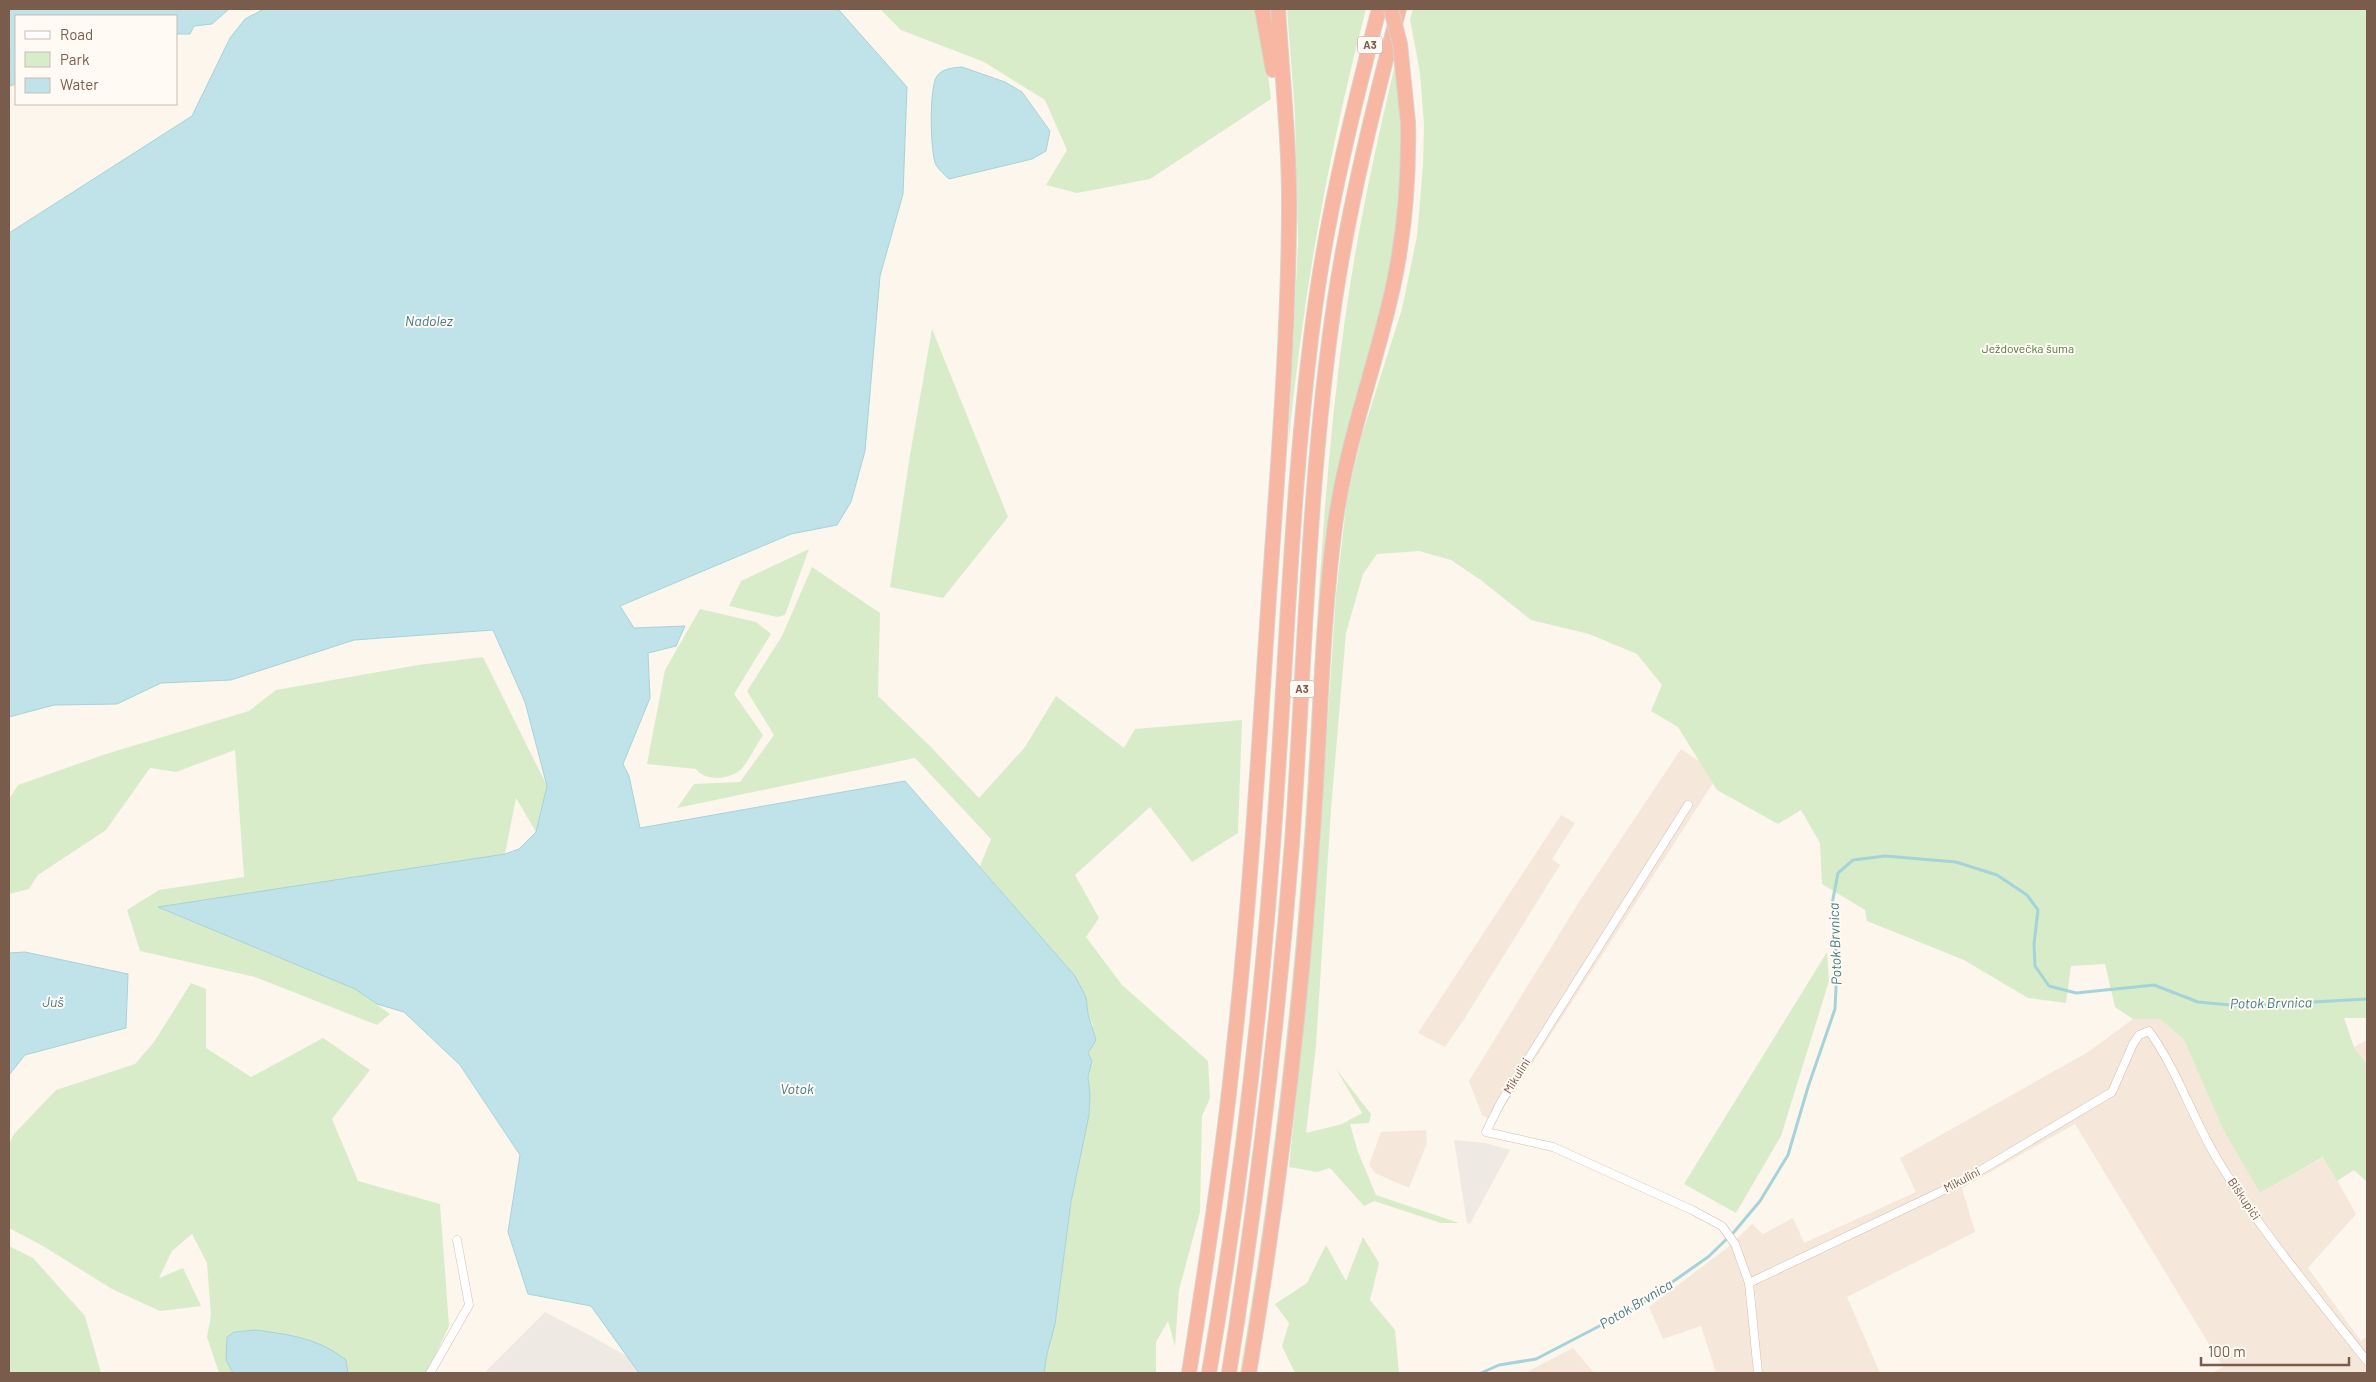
<svg xmlns="http://www.w3.org/2000/svg" width="2376" height="1382" font-family="Barlow,sans-serif">
<rect width="100%" height="100%" fill="#fdf6ec"/>
<g fill="#f5e8da">
<polygon points="1681,749 1699,761 1713,783 1501,1112 1490,1120 1482,1115 1469,1081 1579,902"/>
<polygon points="1561,815 1575,823 1552,859 1560,865 1463,1021 1445,1047 1418,1033"/>
<polygon points="2133,1019 2160,1019 2184,1040 2224,1130 2260,1193 2324,1157 2356,1214 2308,1268 2361,1341 2367,1336 2367,1373 2212,1373 2223,1367 2075,1124 1962,1188 1975,1232 1847,1297 1880,1373 1716,1373 1701,1326 1663,1339 1649,1307 1727,1248 1752,1224 1763,1234 1793,1218 1804,1243 1916,1192 1900,1158 2088,1052"/>
<polygon points="2367,1040 2367,1064 2354,1047"/>
<polygon points="1426,1130 1427,1143 1409,1188 1375,1173 1369,1165 1381,1132"/>
<polygon points="1573,1348 1594,1373 1525,1373"/>
</g>
<g fill="#efe9e4">
<polygon points="1454,1140 1486,1143 1510,1150 1470,1224 1467,1223"/>
<polygon points="545,1312 591,1336 657,1373 484,1373"/>
</g>
<g fill="#d8ecc9">
<polygon points="880,9 1255,9 1263,32 1271,99 1150,179 1077,193 1046,185 1067,150 1045,100 984,62 901,30"/>
<path d="M1287,9h79c-38,145 -64,291 -78,440l10,-206 -3,-130z"/>
<polygon points="1413,9 2367,9 2367,1018 2344,1018 2354,1047 2367,1064 2367,1182 2354,1170 2337,1181 2323,1157 2260,1193 2224,1131 2184,1040 2160,1019 2133,1019 2115,1007 2105,964 2071,966 2066,1003 2028,998 1964,960 1867,921 1865,910 1822,884 1820,843 1801,810 1778,824 1717,790 1678,727 1651,711 1662,685 1637,654 1589,634 1531,620 1482,581 1451,560 1419,551 1377,554 1363,574 1346,633 1331,809 1316,1046 1306,1133 1342,1124 1362,1113 1336,1069 1371,1114 1369,1123 1350,1124 1358,1152 1376,1195 1459,1223 1441,1223 1374,1201 1364,1206 1330,1168 1317,1172 1289,1167 1314,920 1336,595 1347,498 1361,438 1402,309 1417,236 1423,165 1424,125 1420,73 1410,19"/>
<path d="M1395,65c8,63 8,126 -3,189 -15,80 -43,158 -57,239l-47,554 -24,189 -22,137h-2c28,-163 48,-328 61,-493 14,-187 18,-375 44,-561 12,-86 30,-170 50,-254z"/>
<polygon points="932,329 1008,517 943,598 890,587 910,455"/>
<polygon points="809,549 785,615 777,617 729,606 741,581"/>
<polygon points="812,567 880,613 878,696 931,747 979,798 1025,747 1056,696 1124,748 1135,729 1242,720 1238,833 1192,862 1150,807 1075,875 1099,918 1086,937 1122,985 1208,1061 1210,1098 1202,1116 1200,1212 1179,1290 1175,1346 1168,1321 1156,1342 1156,1373 1044,1373 1047,1354 1055,1324 1071,1202 1089,1115 1090,1095 1088,1077 1092,1061 1088,1053 1093,1025 1088,1014 1086,997 1075,976 980,866 991,839 915,758 677,808 694,784 740,782 774,735 747,691 782,636"/>
<path d="M700,609l56,13 15,12 -37,60 29,41c-6,9 -17,31 -24,36 -12,9 -34,10 -43,-2l-49,-5 18,-94z"/>
<polygon points="483,657 547,786 536,832 516,798 505,854 159,907 355,989 390,1014 377,1025 255,977 140,951 127,910 159,890 244,877 235,750 176,772 150,768 106,830 38,875 29,889 9,894 9,799 18,785 106,754 249,711 276,690 418,665"/>
<polygon points="1827,952 1829,981 1781,1136 1736,1213 1684,1184"/>
<polygon points="191,983 206,989 206,1048 251,1077 323,1038 370,1070 332,1119 358,1181 440,1204 449,1326 427,1373 348,1373 346,1360 226,1360 233,1373 219,1373 207,1337 211,1315 207,1263 192,1234 172,1251 159,1278 183,1268 201,1306 160,1311 112,1289 43,1246 9,1228 9,1144 14,1134 56,1090 135,1064 154,1042"/>
<polygon points="1363,1237 1379,1263 1370,1300 1395,1330 1399,1373 1295,1373 1282,1346 1289,1323 1275,1304 1307,1283 1326,1245 1346,1281"/>
<polygon points="9,1246 33,1258 85,1316 101,1373 9,1373"/>
</g>
<g fill="#bfe3e8" stroke="#a5d3da">
<polygon points="9,9 229,9 212,24 194,26 190,34 176,34 176,16 16,16 16,84 10,86"/>
<polygon points="264,9 838,9 907,87 903,194 880,276 865,451 851,502 837,525 791,534 620,606 634,628 685,626 676,646 648,653 650,698 623,764 629,776 640,828 905,781 1075,976 1086,997 1088,1014 1096,1040 1088,1053 1092,1061 1088,1077 1090,1095 1089,1115 1071,1202 1055,1324 1047,1354 1044,1373 639,1373 591,1306 528,1294 508,1232 520,1155 460,1065 404,1012 377,1004 355,989 158,907 505,854 519,849 536,832 547,786 525,702 493,630 354,640 231,680 161,683 117,704 54,705 9,717 9,233 192,116 230,38 245,19"/>
<path d="M962,67l43,15 17,10 28,39 -4,20 -14,8 -83,20c-4,-4 -10,-9 -13,-14 -6,-12 -7,-79 1,-89 6,-8 16,-8 25,-9z"/>
<polygon points="25,952 128,974 126,1028 25,1055 9,1075 9,953"/>
<path d="M256,1330c35,5 62,8 90,30l2,13h-115l-7,-13 1,-23 7,-5z"/>
</g>
<g fill="none" stroke-linecap="round" stroke-linejoin="round">
<polyline stroke="#a5d3da" stroke-width="3" points="1481,1373 1499,1365 1536,1359 1638,1306 1708,1257 1734,1232 1760,1201 1788,1155 1808,1087 1835,1009 1837,966 1832,904 1838,873 1853,860 1885,856 1956,862 1997,875 2027,895 2038,910 2034,944 2035,966 2049,986 2076,993 2154,985 2198,1002 2241,1006 2367,999"/>
<defs>
<g id="minor">
<polyline points="1688,805 1501,1102 1486,1132 1553,1147 1692,1210 1722,1226 1735,1244 1749,1283 1758,1373"/>
<path d="M1749,1283l212,-101 151,-90 21,-48 6,-9 10,-4c29,40 44,89 70,131 43,71 97,134 148,199"/>
<polyline points="430,1373 469,1305 457,1240"/>
</g>
<g id="motorway">
<polyline points="1262,9 1273,70"/>
<path d="M1189,1373c17,-108 34,-218 45,-327 15,-135 23,-270 32,-405 9,-142 22,-284 23,-426 1,-69 -7,-138 -11,-206"/>
<path d="M1209,1373c30,-175 51,-352 64,-529 14,-183 18,-369 44,-551 14,-96 38,-191 62,-284"/>
<path d="M1229,1373c28,-175 49,-352 63,-529 13,-181 16,-365 43,-545 15,-98 39,-194 64,-290"/>
<path d="M1249,1373c29,-175 51,-352 63,-529 8,-103 9,-208 22,-311 10,-84 41,-164 59,-246 12,-55 16,-109 15,-164"/>
</g>
</defs>
<use href="#minor" stroke="#d1beb0" stroke-width="9"/>
<use href="#motorway" stroke="#dad1cd" stroke-width="16"/>
<use href="#minor" stroke="#fff" stroke-width="8"/>
<use href="#motorway" stroke="#f7b7a3" stroke-width="14"/>
<defs>
<polyline id="motorway-bridge" points="1391,9 1400,44 1408,123"/>
</defs>
<use href="#motorway-bridge" stroke="#dad1cd" stroke-width="16" stroke-linecap="butt"/>
<use href="#motorway-bridge" stroke="#f7b7a3" stroke-width="14"/>
</g>
<g text-anchor="middle" stroke-width="4" stroke-linejoin="round" paint-order="stroke">
<g fill="#fffaf3" stroke="#a28b7f" stroke-width="1">
<rect x="1357.5" y="36.5" width="25" height="17" rx="4"/>
<rect x="1289.5" y="680.5" width="25" height="17" rx="4"/>
</g>
<g font-size="11" font-weight="bold" fill="#7a5c4d">
<text x="1370" y="49">A3</text>
<text x="1302" y="693">A3</text>
</g>
<g font-size="12" fill="#537a41" stroke="#fffaf3">
<text x="2028" y="353">Ježdovečka šuma</text>
</g>
<g font-size="12" fill="#7a5c4d" stroke="#fffaf3">
<text transform="translate(1517 1076) rotate(-58)" y="4">Mikulini</text>
<text transform="translate(1962 1180) rotate(-28)" y="4">Mikulini</text>
<text transform="translate(2244 1199) rotate(56)" y="4">Biškupići</text>
</g>
<g font-size="14" font-style="italic" fill="#437c86" stroke="#fffaf3">
<text x="429" y="326">Nadolez</text>
<text transform="translate(1835 944) rotate(-92)" y="5">Potok Brvnica</text>
<text x="53" y="1007">Juš</text>
<text transform="translate(2271 1003) rotate(-1)" y="5">Potok Brvnica</text>
<text x="797" y="1094">Votok</text>
<text transform="translate(1636 1304) rotate(-31)" y="5">Potok Brvnica</text>
</g>
</g>
<rect width="2376" height="1382" fill="none" stroke="#7a5c4d" stroke-width="20"/>
<rect x="15" y="15" width="162" height="90" fill="#fffaf3" stroke="#cabbb1"/>
<rect x="25" y="31" width="25" height="8" fill="#ffffff" stroke="#cabbb1"/>
<text x="60" y="40" font-size="15" fill="#7a5c4d">Road</text>
<rect x="25" y="52" width="25" height="15" fill="#d8ecc9" stroke="#cabbb1"/>
<text x="60" y="65" font-size="15" fill="#7a5c4d">Park</text>
<rect x="25" y="78" width="25" height="15" fill="#bfe3e8" stroke="#cabbb1"/>
<text x="60" y="90" font-size="15" fill="#7a5c4d">Water</text>
<path d="M2201 1357v8h148v-8" fill="none" stroke="#7a5c4d" stroke-width="2.5"/>
<text x="2208" y="1357" font-size="15" fill="#7a5c4d" stroke="#fffaf3" stroke-width="4" paint-order="stroke">100 m</text>
</svg>
